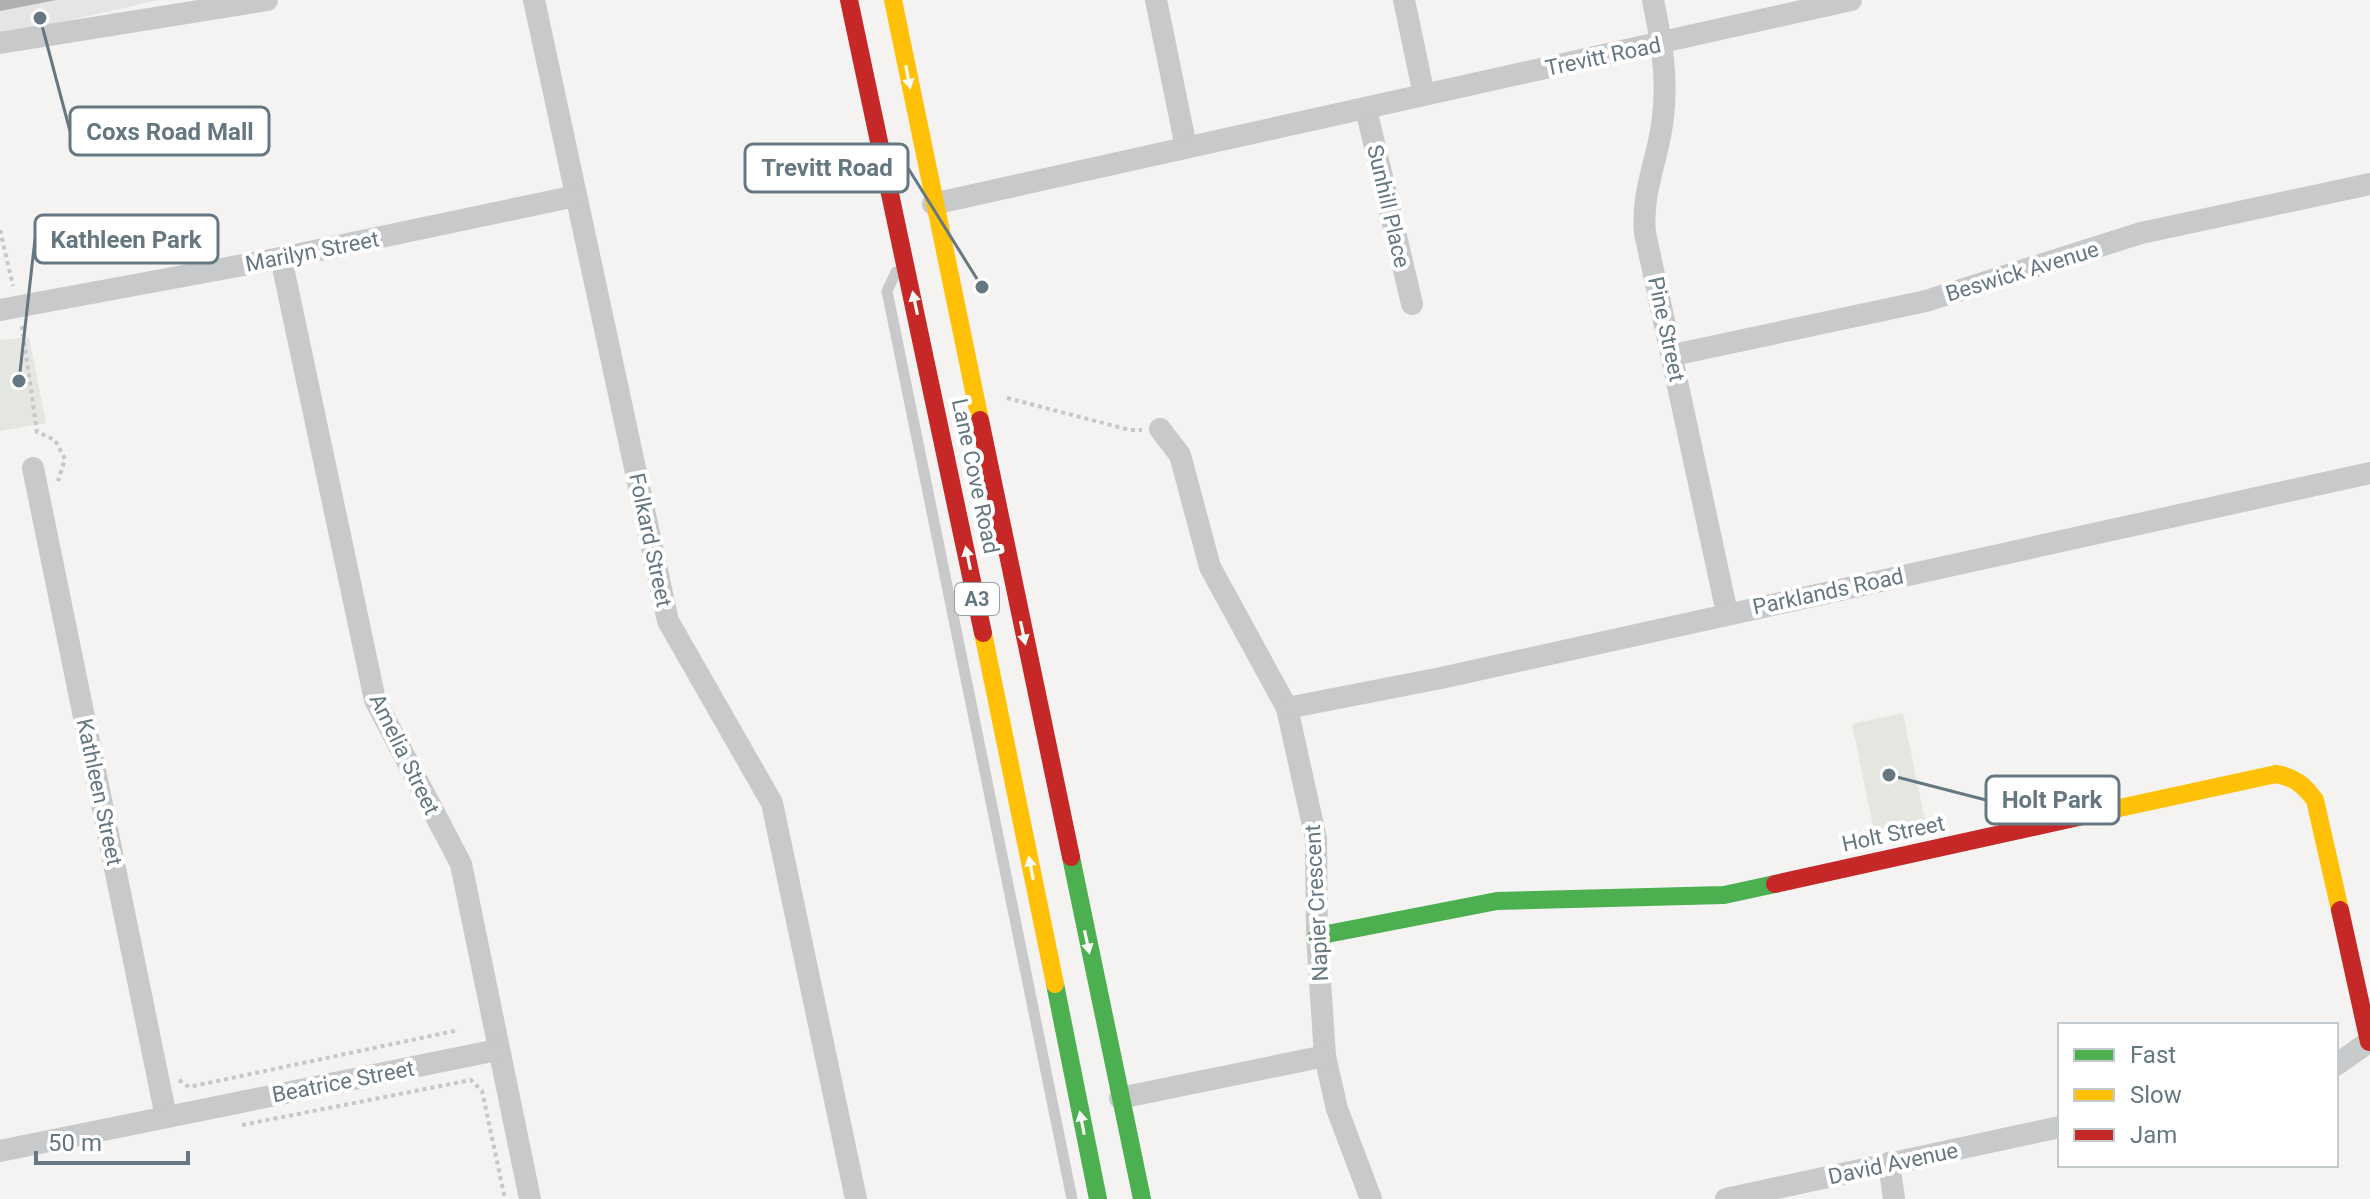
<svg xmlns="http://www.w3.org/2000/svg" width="2370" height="1199" font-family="Roboto,sans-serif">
<rect width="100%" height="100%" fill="#f4f3f2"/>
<polygon fill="#e4e5e4" points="0,0 159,0 0,36"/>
<g fill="#e4e6e0">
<polygon points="29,337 46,423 0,431 0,340"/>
<polygon points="1903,713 1926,826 1875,836 1852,724"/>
</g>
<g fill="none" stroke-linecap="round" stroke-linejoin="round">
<g stroke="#c6c7c8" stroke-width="4" stroke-dasharray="4 4" stroke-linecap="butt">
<polyline points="0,230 13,286"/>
<polyline points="22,326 37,432 55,440 65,459 58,481"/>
<polyline points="1007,398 1130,430 1142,430"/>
<polyline points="179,1080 189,1087 459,1030"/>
<polyline points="242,1125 471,1080 482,1091 505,1199"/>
</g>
<polyline stroke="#c8c9ca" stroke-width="11" points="896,272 887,291 1072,1199"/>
<g stroke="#c8c9ca" stroke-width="22">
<polyline points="534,0 668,621 772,803 856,1199"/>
<polyline points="1156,0 1186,147"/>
<polyline points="1404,0 1424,95"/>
<path d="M1653,0c8,39 15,77 10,117 -4,41 -22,73 -18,116l82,380"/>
<polyline points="0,43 267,0"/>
<polyline points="1366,109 1412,304"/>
<polyline points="933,204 1851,0"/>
<polyline points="281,258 375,700 461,864 530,1199"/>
<polyline points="0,310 281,258 576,196"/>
<polyline points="1673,355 1926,301 2141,233 2370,184"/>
<polyline points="1160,429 1180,455 1210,567 1287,708 1316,839 1317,936 1325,1056 1337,1109 1371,1199"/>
<polyline points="33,468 166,1117"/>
<polyline points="1287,708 1441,678 2370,473"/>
<polyline points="2336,1065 2370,1041"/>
<polyline points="1120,1098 1325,1056"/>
<polyline points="0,1151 497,1050"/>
<polyline points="1889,1163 1894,1199"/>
<polyline points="1726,1199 2060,1127"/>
</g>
<g stroke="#4caf50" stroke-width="18">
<polyline points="1071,857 1142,1199"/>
<polyline points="1317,936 1497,901 1724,895 1775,884"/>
<polyline points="1055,984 1098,1199"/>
</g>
<g stroke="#ffc107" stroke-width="18">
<polyline points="893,0 980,420"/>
<polyline points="983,633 1055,984"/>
<path d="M2101,812l175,-38c18,3 28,11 39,26l25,110"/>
</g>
<g stroke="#c62828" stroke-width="18">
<polyline points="849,0 983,633"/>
<polyline points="980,420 1071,857"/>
<polyline points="1775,884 2101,812"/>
<polyline points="2340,910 2369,1042"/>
</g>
</g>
<polygon fill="#aeafaf" points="0,0 56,0 0,11"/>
<defs><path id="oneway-solid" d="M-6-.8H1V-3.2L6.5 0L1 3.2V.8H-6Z" transform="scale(2)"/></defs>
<g fill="#f6fbf6">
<use href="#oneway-solid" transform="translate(908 77) rotate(79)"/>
<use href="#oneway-solid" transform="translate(915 303) rotate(-102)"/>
<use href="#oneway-solid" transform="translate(968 558) rotate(-102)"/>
<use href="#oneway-solid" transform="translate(1023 633) rotate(78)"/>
<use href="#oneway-solid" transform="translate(1031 868) rotate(-101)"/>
<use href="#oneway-solid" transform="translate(1087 942) rotate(78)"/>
<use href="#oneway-solid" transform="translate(1082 1123) rotate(-101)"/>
</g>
<g text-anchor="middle" stroke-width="8" stroke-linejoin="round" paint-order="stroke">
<rect fill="#fff" stroke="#93a0a7" stroke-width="2" x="955" y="583" width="44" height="32" rx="6"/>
<g font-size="20" font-weight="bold" fill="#657881">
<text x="977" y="606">A3</text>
</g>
<g font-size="22" fill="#657881" stroke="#fff">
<text transform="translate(1603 56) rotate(-12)" y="8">Trevitt Road</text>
<text transform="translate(1389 206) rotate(77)" y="8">Sunhill Place</text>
<text transform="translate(312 251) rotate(-11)" y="8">Marilyn Street</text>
<text transform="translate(2022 271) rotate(-17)" y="8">Beswick Avenue</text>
<text transform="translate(1667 329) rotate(78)" y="8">Pine Street</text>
<text transform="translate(976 476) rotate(78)" y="8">Lane Cove Road</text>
<text transform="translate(651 540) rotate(78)" y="8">Folkard Street</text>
<text transform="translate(1828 591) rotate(-12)" y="8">Parklands Road</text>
<text transform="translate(405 754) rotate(64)" y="8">Amelia Street</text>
<text transform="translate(100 792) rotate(78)" y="8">Kathleen Street</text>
<text transform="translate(1893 833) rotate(-12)" y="8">Holt Street</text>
<text transform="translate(1316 903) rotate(-93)" y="8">Napier Crescent</text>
<text transform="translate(343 1081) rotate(-11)" y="8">Beatrice Street</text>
<text transform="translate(1893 1163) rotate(-12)" y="8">David Avenue</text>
</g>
</g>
<path fill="none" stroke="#657881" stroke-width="3" d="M40 18L70 131M982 287L908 168M19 381L35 239M1889 775L1986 800"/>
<g fill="#657881" stroke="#fff" stroke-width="3">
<circle cx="40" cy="18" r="8"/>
<circle cx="982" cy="287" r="8"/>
<circle cx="19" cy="381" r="8"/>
<circle cx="1889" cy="775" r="8"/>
</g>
<g fill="#fff" stroke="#657881" stroke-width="3">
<rect x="70" y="107" width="199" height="48" rx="8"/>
<rect x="745" y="144" width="163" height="48" rx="8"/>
<rect x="35" y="215" width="183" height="48" rx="8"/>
<rect x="1986" y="776" width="133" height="48" rx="8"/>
</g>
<g font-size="24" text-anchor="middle" font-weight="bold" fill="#657881">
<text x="170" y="140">Coxs Road Mall</text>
<text x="827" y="176">Trevitt Road</text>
<text x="126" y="248">Kathleen Park</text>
<text x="2052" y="808">Holt Park</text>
</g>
<rect x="2058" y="1023" width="280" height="144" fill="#ffffff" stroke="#c1c9cd" stroke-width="2"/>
<rect x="2074" y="1049" width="40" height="12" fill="#4caf50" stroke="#c1c9cd" stroke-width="2"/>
<text x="2130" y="1063" font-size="24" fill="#657881">Fast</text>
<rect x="2074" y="1089" width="40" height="12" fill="#ffc107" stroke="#c1c9cd" stroke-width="2"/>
<text x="2130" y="1103" font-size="24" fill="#657881">Slow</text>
<rect x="2074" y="1129" width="40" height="12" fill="#c62828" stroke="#c1c9cd" stroke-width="2"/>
<text x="2130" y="1143" font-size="24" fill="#657881">Jam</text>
<path d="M36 1151v12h152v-12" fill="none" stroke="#657881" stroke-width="4"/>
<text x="48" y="1151" font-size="24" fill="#657881" stroke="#ffffff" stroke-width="6" paint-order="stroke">50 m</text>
</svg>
